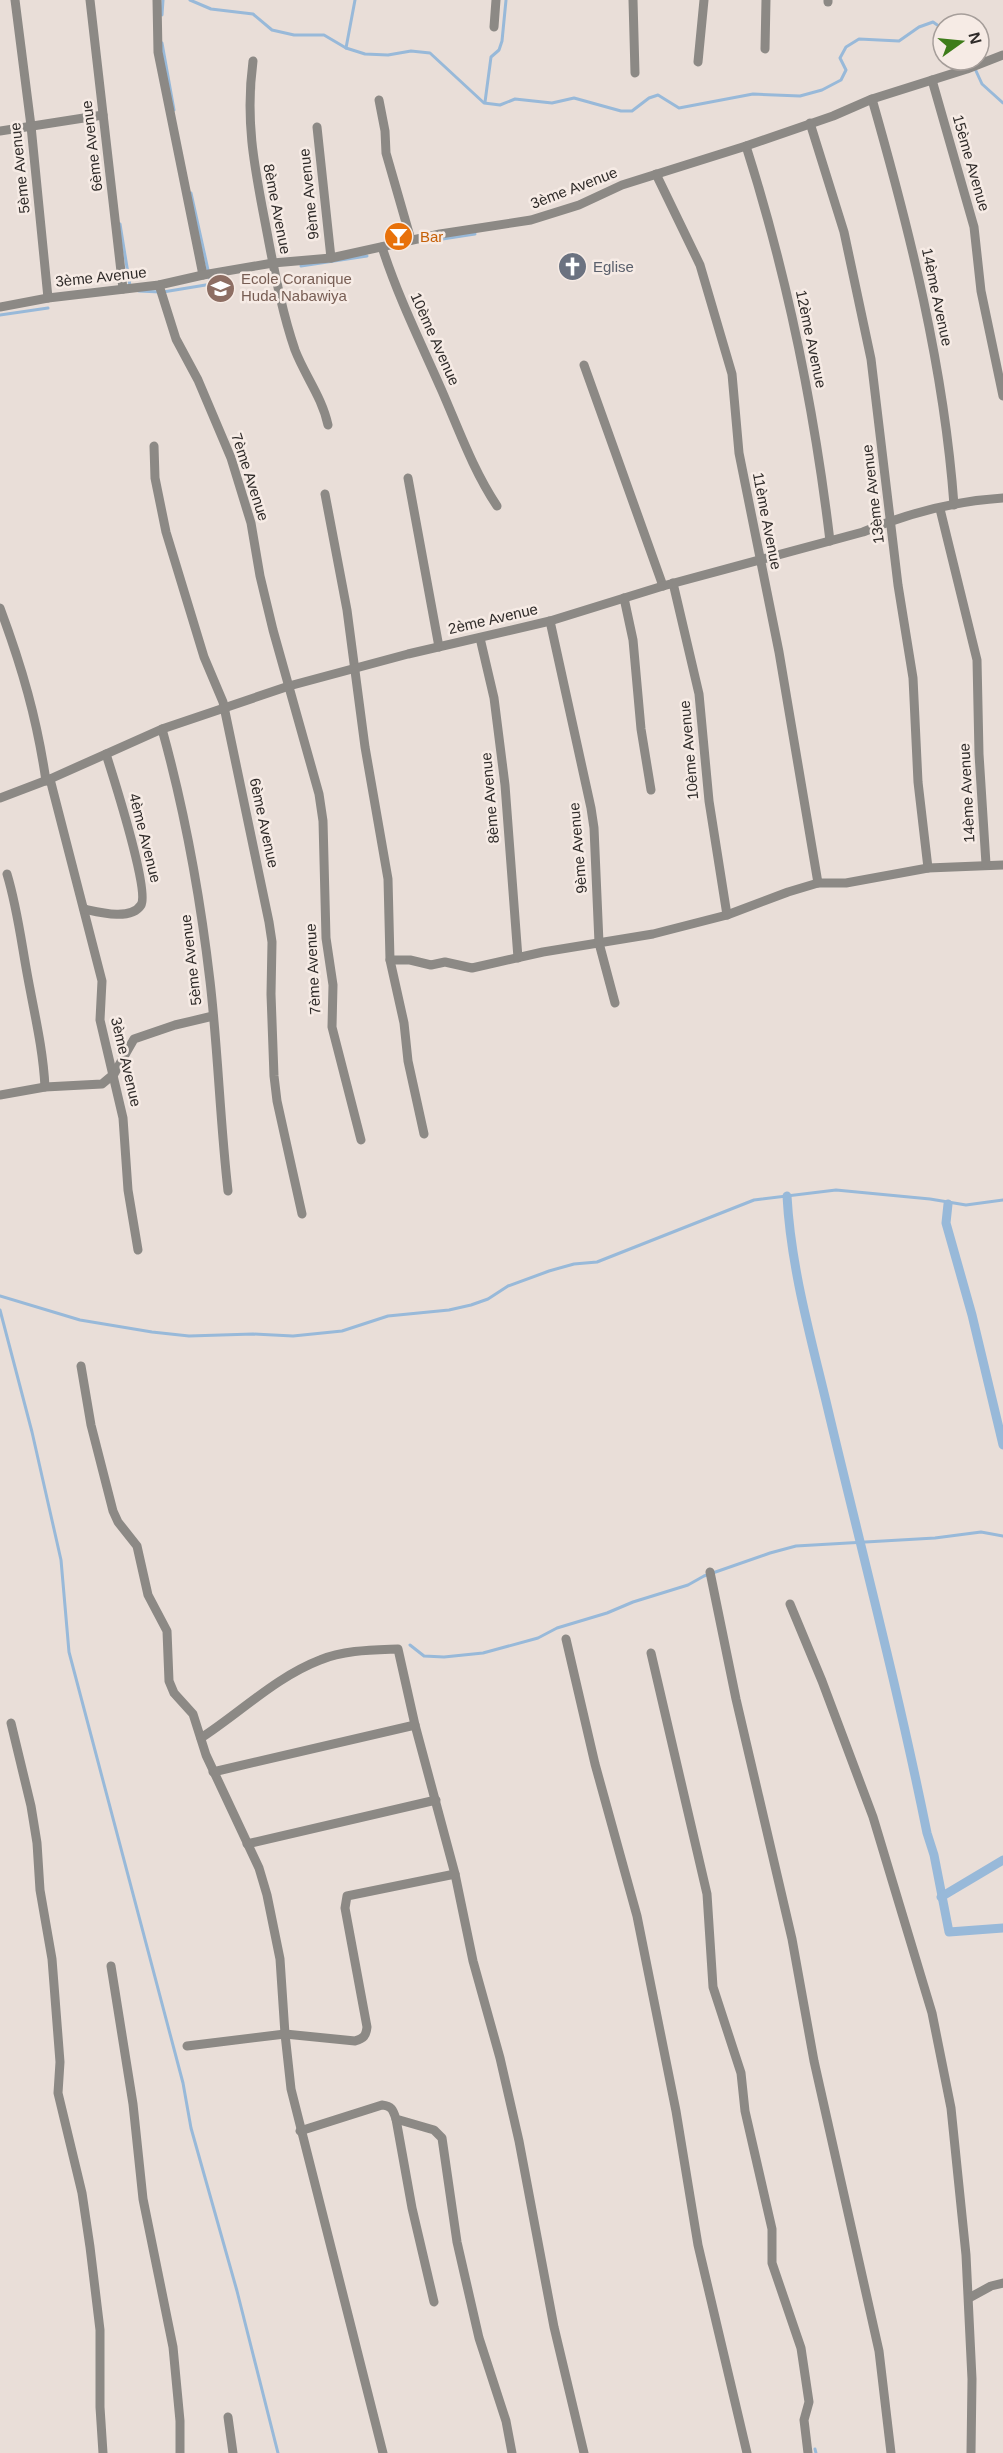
<svg xmlns="http://www.w3.org/2000/svg" width="1003" height="2453" font-family="Helvetica,sans-serif">
<rect width="100%" height="100%" fill="#e9ded8"/>
<g fill="none" stroke-linecap="round" stroke-linejoin="round">
<g stroke="#98b9d9" stroke-width="3">
<polyline points="190,0 211,9 253,14 272,30 294,35 324,35 346,48 365,54 388,55 411,51 430,53 484,103 500,105 515,99 552,103 574,98 621,111 632,111 649,98 658,95 679,108 753,94 800,96 822,90 841,80 846,70 840,58 846,47 859,39 899,41 919,27 933,22 943,29"/>
<polyline points="162,15 163,0"/>
<polyline points="162,43 174,110"/>
<polyline points="346,48 355,0"/>
<polyline points="971,60 982,84 1003,103"/>
<polyline points="485,102 491,57 499,50 502,41 506,0"/>
<polyline points="191,193 210,279"/>
<polyline points="120,224 130,286"/>
<polyline points="436,240 475,234"/>
<polyline points="301,266 367,256"/>
<polyline points="139,291 160,292"/>
<polyline points="163,292 230,281"/>
<polyline points="0,315 48,308"/>
<polyline points="0,1296 80,1320 152,1332 189,1336 253,1334 293,1336 342,1331 388,1316 449,1310 471,1305 488,1299 508,1286 549,1271 574,1264 597,1262 754,1200 836,1190 930,1199 966,1205 1003,1200"/>
<polyline points="0,1310 32,1432 61,1560 69,1652 183,2083 191,2128 237,2291 278,2453"/>
<polyline points="410,1645 424,1656 444,1657 483,1653 538,1638 557,1628 607,1613 633,1602 688,1585 704,1576 770,1553 796,1546 935,1538 981,1532 1003,1536"/>
<polyline points="815,2449 816,2453"/>
</g>
<g stroke="#98b9d9" stroke-width="9">
<path d="M787,1196c4,75 26,149 43,222 33,138 69,276 97,415l7,22 15,77 54,-4"/>
<polyline points="948,1204 946,1223 972,1315 1003,1445"/>
<polyline points="941,1897 1003,1860"/>
</g>
<g stroke="#8c8985" stroke-width="9">
<polyline points="15,0 31,126 48,298"/>
<polyline points="90,0 123,289"/>
<polyline points="157,0 158,52 203,275"/>
<polyline points="633,0 635,73"/>
<polyline points="828,2 828,0"/>
<polyline points="494,27 496,0"/>
<polyline points="765,49 766,0"/>
<path d="M253,61c-9,67 4,117 16,182 7,36 14,72 26,107 10,26 27,47 33,75"/>
<polyline points="698,62 704,0"/>
<polyline points="932,80 974,227 981,291 1003,396"/>
<path d="M872,99c38,133 72,268 82,406"/>
<polyline points="379,100 385,131 386,153 411,240"/>
<polyline points="810,123 844,232 871,359 898,585 913,678 918,782 928,868"/>
<polyline points="317,127 331,258"/>
<polyline points="0,131 103,115"/>
<path d="M746,146c41,129 68,261 84,395"/>
<polyline points="656,174 700,265 732,374 739,453 779,652 818,883"/>
<path d="M382,247c16,50 39,96 60,144 17,39 31,79 55,115"/>
<polyline points="159,285 176,339 198,380 231,458 251,523 260,576 273,630 319,794 323,821 326,938 333,985 332,1027 361,1140"/>
<polyline points="0,307 48,298 159,285 203,275 273,263 331,258 440,234 531,220 579,205 622,185 746,146 833,116 872,99 967,69 1003,55"/>
<polyline points="584,365 663,586"/>
<polyline points="154,446 155,478 166,532 204,657 223,702 269,922 272,942 271,994 274,1076 277,1101 302,1214"/>
<polyline points="408,478 439,647"/>
<polyline points="325,494 347,610 365,747 388,879 390,960 410,960 431,965 445,962 472,968 543,952 653,934 727,915 788,892 818,883 846,883 928,868 1003,865"/>
<polyline points="940,509 977,660 979,754 986,864"/>
<polyline points="673,583 699,694 709,801 727,915"/>
<polyline points="624,598 633,640 641,729 651,790"/>
<path d="M0,608c22,59 37,111 46,173"/>
<polyline points="550,621 591,808 594,828 599,943 615,1003"/>
<polyline points="480,638 494,698 505,785 518,958"/>
<path d="M162,729c23,83 38,166 48,252 8,69 10,140 18,210"/>
<polyline points="50,779 102,981 100,1020 123,1118 128,1190 138,1250"/>
<path d="M0,798l50,-19 112,-50 127,-43 119,-32 142,-33 113,-35 200,-54c43,-18 93,-31 140,-34"/>
<path d="M7,874c10,33 14,66 20,99 7,39 16,75 18,114"/>
<path d="M84,909c14,3 47,12 57,-4 9,-14 -28,-129 -35,-151"/>
<polyline points="390,960 404,1023 408,1061 424,1134"/>
<polyline points="0,1095 45,1087 102,1084 114,1074 134,1039 175,1025 213,1016"/>
<polyline points="81,1366 91,1425 113,1511 118,1522 137,1546 148,1595 167,1631 169,1681 174,1693 193,1714 206,1755 259,1868 267,1895 280,1959 285,2034 291,2089 383,2453"/>
<polyline points="710,1572 736,1699 792,1939 814,2061 879,2351 891,2453"/>
<polyline points="790,1604 822,1681 873,1817 932,2013 951,2108 966,2255 972,2379 971,2453"/>
<polyline points="566,1639 595,1764 637,1916 676,2111 698,2245 747,2453"/>
<polyline points="651,1653 707,1894 713,1987 741,2073 745,2111 772,2229 772,2263 801,2348 809,2402 804,2420 808,2453"/>
<polyline points="11,1723 31,1806 37,1843 40,1890 52,1959 60,2062 58,2093 82,2193 90,2247 100,2330 100,2407 103,2453"/>
<path d="M201,1738c40,-26 75,-61 119,-78 24,-10 53,-10 78,-11l17,76 40,149 18,87 27,97 19,83 35,186 30,126"/>
<polyline points="213,1772 415,1725"/>
<polyline points="247,1844 436,1800"/>
<polyline points="111,1966 133,2104 143,2199 173,2347 180,2421 180,2453"/>
<path d="M187,2046l98,-12 70,7c9,-3 11,-5 12,-14l-22,-119 2,-12 108,-22"/>
<polyline points="396,2119 412,2208 434,2302"/>
<path d="M300,2131l82,-26c10,1 11,5 14,14l38,11 8,8 15,104 22,96 27,83 6,32"/>
<polyline points="969,2298 991,2286 1003,2283"/>
<polyline points="228,2417 233,2453"/>
</g>
</g>
<defs>
<symbol id="bar-disc" viewBox="-11 -11 22 22"><circle r="9.5" fill="#e8710a" stroke="#f6ebe5"/><path d="M-6-5H6L.8 .8V4.5H3.5V6h-7V4.5H-.8V.8Z" fill="#fff"/></symbol>
<symbol id="church-disc" viewBox="-11 -11 22 22"><circle r="9.5" fill="#6b7280" stroke="#f6ebe5"/><path d="M-1.2-6h2.4v3.5h3.3v2.4h-3.3V6h-2.4V-.1h-3.3v-2.4h3.3Z" fill="#fff"/></symbol>
<symbol id="school-disc" viewBox="-11 -11 22 22"><circle r="9.5" fill="#8d6e63" stroke="#f6ebe5"/><path d="M0-5L7-2L0 1L-7-2ZM-4 1L0 2.5L4 1V4Q0 6-4 4Z" fill="#fff"/></symbol>
</defs>
<g fill-rule="evenodd">
<use href="#bar-disc" x="382" y="220" width="33" height="33"/>
<use href="#church-disc" x="556" y="250" width="33" height="33"/>
<use href="#school-disc" x="204" y="272" width="33" height="33"/>
</g>
<g text-anchor="middle" stroke-width="5" stroke-linejoin="round" paint-order="stroke">
<g font-size="15" fill="#2f2b29" stroke="#f6ebe5">
<text transform="translate(92 146) rotate(-97)" y="5">6ème Avenue</text>
<text transform="translate(971 163) rotate(74)" y="5">15ème Avenue</text>
<text transform="translate(20 168) rotate(-96)" y="5">5ème Avenue</text>
<text transform="translate(574 188) rotate(-21)" y="5">3ème Avenue</text>
<text transform="translate(309 194) rotate(-96)" y="5">9ème Avenue</text>
<text transform="translate(277 209) rotate(79)" y="5">8ème Avenue</text>
<text transform="translate(101 277) rotate(-6)" y="5">3ème Avenue</text>
<text transform="translate(937 297) rotate(78)" y="5">14ème Avenue</text>
<text transform="translate(435 339) rotate(66)" y="5">10ème Avenue</text>
<text transform="translate(811 339) rotate(78)" y="5">12ème Avenue</text>
<text transform="translate(250 477) rotate(72)" y="5">7ème Avenue</text>
<text transform="translate(873 494) rotate(-97)" y="5">13ème Avenue</text>
<text transform="translate(767 521) rotate(79)" y="5">11ème Avenue</text>
<text transform="translate(493 619) rotate(-13)" y="5">2ème Avenue</text>
<text transform="translate(689 750) rotate(-95)" y="5">10ème Avenue</text>
<text transform="translate(967 793) rotate(-93)" y="5">14ème Avenue</text>
<text transform="translate(490 798) rotate(-95)" y="5">8ème Avenue</text>
<text transform="translate(264 823) rotate(78)" y="5">6ème Avenue</text>
<text transform="translate(145 838) rotate(76)" y="5">4ème Avenue</text>
<text transform="translate(578 848) rotate(-95)" y="5">9ème Avenue</text>
<text transform="translate(191 960) rotate(-97)" y="5">5ème Avenue</text>
<text transform="translate(313 969) rotate(-93)" y="5">7ème Avenue</text>
<text transform="translate(126 1062) rotate(77)" y="5">3ème Avenue</text>
</g>
<g font-size="15" fill="#c56008" stroke="#f6ebe5" text-anchor="start">
<text x="420" y="242">Bar</text>
</g>
<g font-size="15" fill="#5b616d" stroke="#f6ebe5" text-anchor="start">
<text x="593" y="272">Eglise</text>
</g>
<g font-size="15" fill="#785e54" stroke="#f6ebe5" text-anchor="start">
<text x="241" y="284">Ecole Coranique<tspan x="241" dy="17">Huda Nabawiya</tspan></text>
</g>
</g>
<g transform="translate(961 42) rotate(75)"><circle r="28" fill="#f6ebe5" stroke="#a69e9a" stroke-width="1.5"/>
<path d="M0-4.5L10 22L0 15L-10 22Z" fill="#3e7c1a"/>
<text y="-9" font-size="16" font-weight="bold" text-anchor="middle" fill="#2f2b29">N</text>
</g>
</svg>
